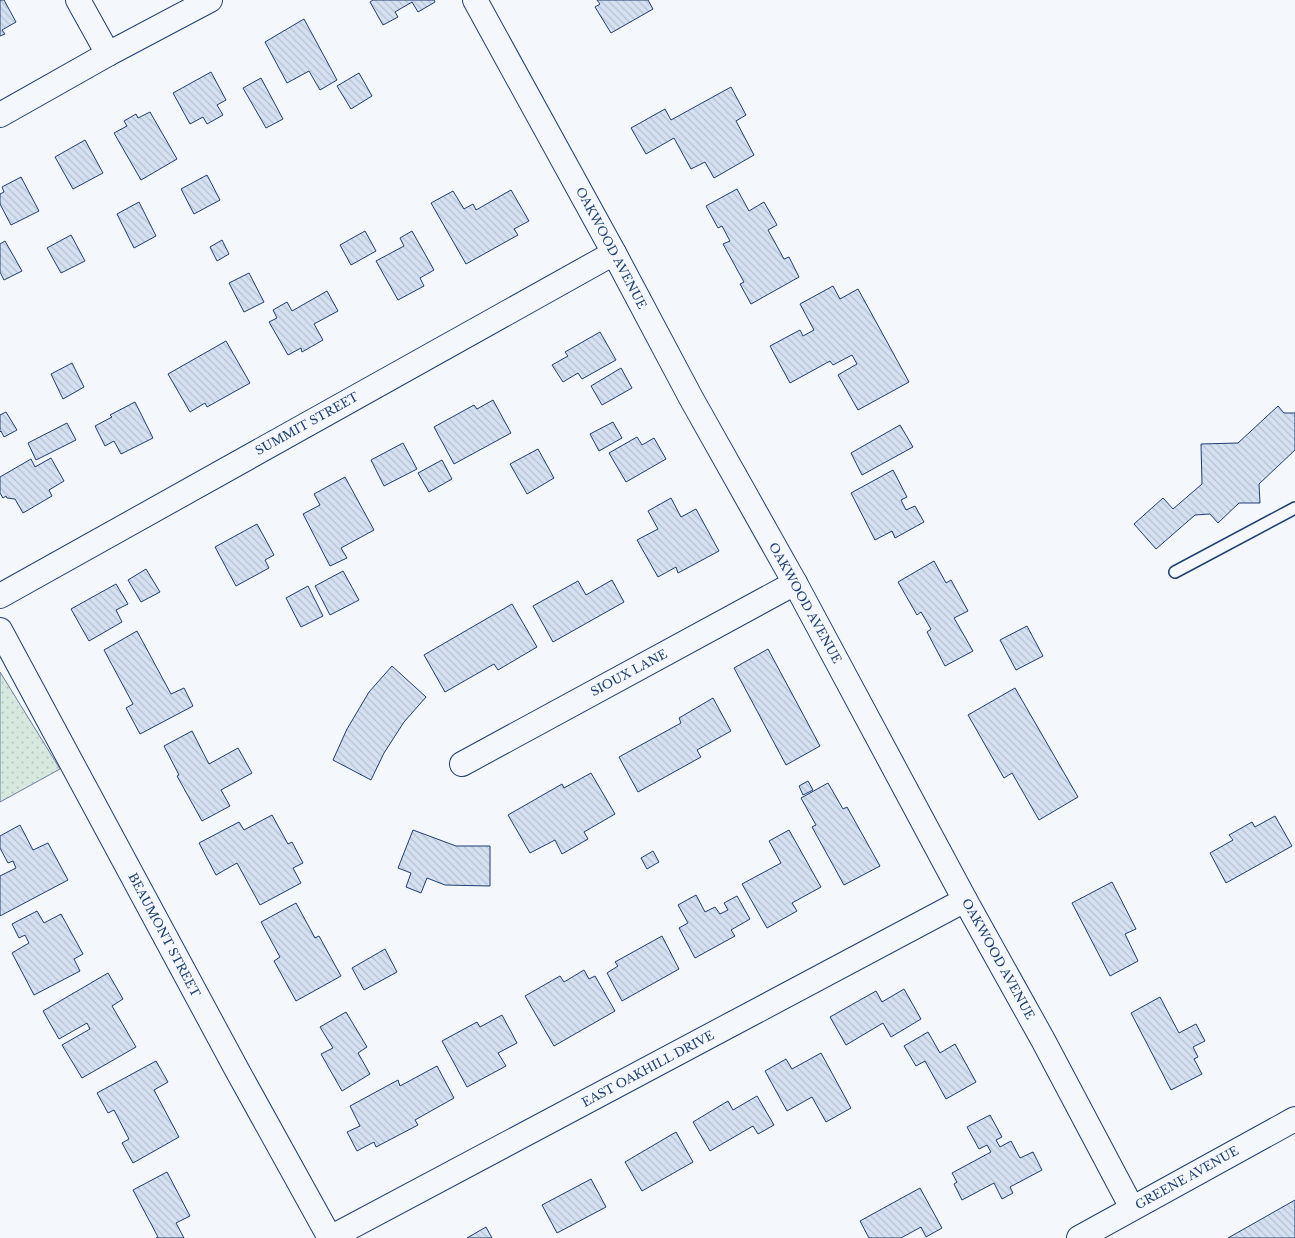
<svg xmlns="http://www.w3.org/2000/svg" width="1295" height="1238" font-family="'Libre Baskerville',serif">
<defs>
<pattern id="park-dots" width="8" height="8" patternUnits="userSpaceOnUse" patternTransform="scale(1.25)"><rect width="8" height="8" fill="#d7e8df"/><path d="M2 2h.1M6 6h.1" fill="none" stroke="#b8c8c3" stroke-width="1.8" stroke-linecap="round"/></pattern>
<pattern id="building-back-hatch" width="6" height="6" patternUnits="userSpaceOnUse" patternTransform="scale(1.25)"><rect width="6" height="6" fill="#d5e0f0"/><path d="M-1 5l2 2M0 0l6 6M5-1l2 2" fill="none" stroke="#b6c1d1"/></pattern>
</defs>
<rect width="100%" height="100%" fill="#f4f7fb"/>
<polygon fill="url(#park-dots)" stroke="#687fa3" points="0,672 60,769 0,802"/>
<g fill="url(#building-back-hatch)" stroke="#1d3f73">
<polygon points="0,0 4,0 16,22 2,30 5,34 0,36"/>
<polygon points="373,0 434,0 435,2 418,12 412,2 395,12 398,17 383,25 370,2"/>
<polygon points="597,0 648,0 653,9 611,33 595,7 600,4"/>
<polygon points="304,19 337,80 320,90 309,71 287,83 265,42"/>
<polygon points="211,72 226,100 217,105 223,115 207,124 203,117 190,124 173,93"/>
<polygon points="359,73 372,96 351,109 337,86"/>
<polygon points="261,78 283,119 266,128 243,88"/>
<polygon points="731,87 746,115 736,121 754,155 714,178 705,162 691,169 674,138 646,154 631,128 665,109 671,120"/>
<polygon points="150,112 177,159 141,180 114,133 127,126 124,121 136,114 138,118"/>
<polygon points="85,140 103,173 73,189 55,157"/>
<polygon points="207,175 220,200 194,214 181,189"/>
<polygon points="21,177 39,211 11,225 0,204 0,194 4,192 2,187"/>
<polygon points="737,189 749,211 764,202 777,225 768,230 784,259 789,257 799,277 751,304 740,284 744,282 723,244 730,241 722,226 718,228 706,206"/>
<polygon points="511,190 529,221 514,229 518,235 466,264 431,203 453,191 464,209 473,204 476,210"/>
<polygon points="139,202 156,236 134,248 117,214"/>
<polygon points="365,231 376,251 351,265 340,245"/>
<polygon points="412,231 434,270 420,278 424,286 398,300 376,261 404,246 400,238"/>
<polygon points="71,235 85,261 61,273 47,248"/>
<polygon points="222,240 229,254 217,261 210,247"/>
<polygon points="5,241 22,271 4,280 0,272 0,244"/>
<polygon points="249,273 264,302 244,312 229,283"/>
<polygon points="833,286 840,299 858,289 909,382 858,410 838,375 857,364 852,355 833,365 830,361 790,383 770,346 800,330 803,336 814,330 800,304"/>
<polygon points="327,291 338,311 314,324 323,340 302,352 301,348 288,355 269,322 277,318 273,310 287,302 292,311"/>
<polygon points="600,332 616,360 582,379 578,373 563,382 552,365 568,356 565,352"/>
<polygon points="226,341 250,383 207,407 205,403 190,412 168,374"/>
<polygon points="72,363 84,387 63,399 51,374"/>
<polygon points="621,368 632,388 602,405 591,386"/>
<polygon points="493,400 511,433 454,464 434,427 474,405 477,409"/>
<polygon points="135,402 153,438 121,454 114,441 105,446 95,426 112,417 110,415"/>
<polygon points="1278,406 1284,413 1295,413 1295,450 1259,484 1260,503 1239,503 1218,523 1210,514 1195,515 1156,549 1134,524 1163,498 1173,509 1202,484 1201,444 1238,443"/>
<polygon points="6,412 17,430 4,437 1,431 0,432 0,415"/>
<polygon points="613,422 622,438 599,451 590,434"/>
<polygon points="67,423 76,440 36,460 28,443"/>
<polygon points="900,425 913,447 862,475 851,453"/>
<polygon points="637,437 642,445 654,438 666,459 626,482 609,453"/>
<polygon points="403,443 417,469 384,486 371,460"/>
<polygon points="538,449 554,478 527,494 510,464"/>
<polygon points="51,458 64,481 49,490 52,496 23,513 15,499 7,498 6,496 3,498 0,493 0,477 31,459 35,467"/>
<polygon points="442,460 452,479 429,492 418,473"/>
<polygon points="893,470 907,497 901,500 906,510 915,506 924,522 895,538 892,531 875,540 851,493"/>
<polygon points="345,477 374,530 341,548 347,558 330,566 303,514 320,505 314,494"/>
<polygon points="671,498 681,517 696,509 719,551 678,573 676,567 658,577 637,540 658,529 648,511"/>
<polygon points="257,524 274,555 265,560 269,568 236,586 215,547"/>
<polygon points="934,561 946,583 951,580 968,611 954,618 973,651 945,666 927,632 931,629 921,612 917,615 898,582"/>
<polygon points="146,569 160,592 141,602 128,580"/>
<polygon points="343,571 359,600 330,615 315,586"/>
<polygon points="612,580 624,602 553,642 533,606 578,581 586,595"/>
<polygon points="116,584 128,604 116,610 122,622 89,641 71,609"/>
<polygon points="308,586 323,616 301,627 286,598"/>
<polygon points="512,604 537,647 498,670 494,664 445,692 424,655"/>
<polygon points="1027,626 1043,656 1016,670 1000,640"/>
<polygon points="137,631 171,694 184,688 193,706 140,734 126,708 133,704 104,650"/>
<polygon points="768,649 820,746 786,765 734,668"/>
<polygon points="392,666 426,697 404,722 384,753 371,780 333,760 347,729 369,692"/>
<polygon points="1015,688 1078,797 1039,820 1012,773 1004,778 968,715"/>
<polygon points="713,698 731,731 697,750 701,757 638,792 619,757 681,723 679,718"/>
<polygon points="192,731 209,764 238,748 252,773 221,790 230,806 202,821 177,776 179,775 164,746"/>
<polygon points="591,773 615,814 584,832 588,839 562,854 555,840 530,853 508,815 562,784 564,788"/>
<polygon points="808,781 813,790 803,795 799,786"/>
<polygon points="828,783 843,809 847,807 880,866 844,885 812,827 816,825 801,798"/>
<polygon points="272,815 288,844 292,842 303,863 293,868 301,883 260,905 237,863 216,875 199,843 239,822 244,830"/>
<polygon points="1275,816 1292,846 1226,883 1210,853 1233,840 1229,835 1252,822 1255,827"/>
<polygon points="20,825 33,850 48,843 68,880 0,916 0,876 16,868 13,861 8,863 0,848 0,836"/>
<polygon points="413,830 456,846 490,846 490,886 445,885 427,878 421,893 406,887 411,873 398,868"/>
<polygon points="789,830 821,887 792,903 797,911 767,928 742,884 781,863 769,841"/>
<polygon points="653,851 659,862 647,869 641,858"/>
<polygon points="1112,882 1136,929 1125,934 1138,961 1110,976 1072,903"/>
<polygon points="696,895 705,912 715,907 720,914 728,910 724,903 737,896 750,919 731,930 735,936 695,958 679,928 688,923 678,905"/>
<polygon points="296,903 315,938 319,936 341,976 296,1001 274,961 280,957 261,922"/>
<polygon points="37,911 44,923 61,914 83,954 74,959 80,971 34,995 12,953 29,943 25,935 19,938 12,924"/>
<polygon points="662,936 679,969 622,1001 607,973 618,966 615,962"/>
<polygon points="385,949 397,972 364,990 352,968"/>
<polygon points="584,970 589,979 595,976 615,1011 554,1046 525,996 560,976 564,982"/>
<polygon points="108,973 123,999 112,1006 136,1047 82,1078 62,1045 90,1029 87,1023 59,1039 43,1011"/>
<polygon points="904,989 921,1019 891,1037 883,1023 846,1045 830,1017 876,991 882,1002"/>
<polygon points="1160,997 1179,1033 1196,1024 1205,1041 1193,1047 1198,1057 1194,1059 1202,1074 1171,1090 1131,1013"/>
<polygon points="346,1012 367,1047 358,1053 370,1074 342,1091 321,1054 333,1048 320,1027"/>
<polygon points="502,1015 517,1043 498,1053 506,1066 467,1087 442,1041 477,1022 480,1027"/>
<polygon points="928,1032 940,1053 955,1044 976,1082 946,1099 925,1061 916,1066 904,1046"/>
<polygon points="821,1053 851,1108 826,1122 812,1097 787,1111 765,1071 786,1059 792,1069"/>
<polygon points="156,1061 168,1082 154,1090 179,1137 133,1163 122,1143 129,1139 114,1110 108,1113 97,1093"/>
<polygon points="437,1066 454,1098 415,1120 418,1125 376,1147 374,1142 357,1151 347,1132 360,1126 350,1106 398,1080 400,1086"/>
<polygon points="757,1096 774,1125 758,1134 753,1126 710,1151 693,1122 728,1101 733,1110"/>
<polygon points="990,1115 1002,1137 996,1140 1000,1147 1011,1141 1020,1158 1033,1152 1042,1170 1010,1187 1013,1193 1002,1199 994,1183 962,1200 954,1184 957,1182 952,1173 991,1152 987,1145 979,1149 967,1127"/>
<polygon points="676,1132 693,1162 642,1191 625,1162"/>
<polygon points="167,1172 190,1216 176,1223 184,1238 156,1238 158,1237 133,1190"/>
<polygon points="591,1179 606,1207 557,1233 542,1205"/>
<polygon points="920,1188 942,1228 926,1237 921,1227 901,1238 869,1238 860,1221"/>
<polygon points="1295,1200 1295,1238 1228,1238"/>
<polygon points="486,1227 492,1238 467,1238"/>
</g>
<g fill="none" stroke-linecap="round" stroke-linejoin="round">
<defs>
<polyline id="lane" points="1175,572 1295,508"/>
<g id="street">
<polyline points="78,0 108,54"/>
<polyline points="475,0 614,253 691,398 795,583 965,900 1043,1040 1132,1208"/>
<polyline points="0,115 108,54 210,0"/>
<polyline points="0,596 614,253"/>
<polyline points="0,630 237,1070 330,1238"/>
<polyline points="462,764 795,583"/>
<polyline points="330,1238 965,900"/>
<polyline points="1079,1238 1295,1119"/>
</g>
</defs>
<use href="#lane" stroke="#1d3f73" stroke-width="14"/>
<use href="#street" stroke="#1d3f73" stroke-width="26"/>
<use href="#lane" stroke="#f4f7fb" stroke-width="11"/>
<use href="#street" stroke="#f4f7fb" stroke-width="24"/>
</g>
<g text-anchor="middle" stroke-width="4" stroke-linejoin="round" paint-order="stroke">
<g font-size="12" fill="#1d3f73" stroke="#f4f7fb">
<text transform="translate(611 248) rotate(62)" y="4">OAKWOOD AVENUE</text>
<text transform="translate(307 424) rotate(-29)" y="4">SUMMIT STREET</text>
<text transform="translate(805 603) rotate(61)" y="4">OAKWOOD AVENUE</text>
<text transform="translate(629 673) rotate(-28)" y="4">SIOUX LANE</text>
<text transform="translate(164 935) rotate(62)" y="4">BEAUMONT STREET</text>
<text transform="translate(998 959) rotate(61)" y="4">OAKWOOD AVENUE</text>
<text transform="translate(648 1069) rotate(-28)" y="4">EAST OAKHILL DRIVE</text>
<text transform="translate(1187 1178) rotate(-29)" y="4">GREENE AVENUE</text>
</g>
</g>
</svg>
